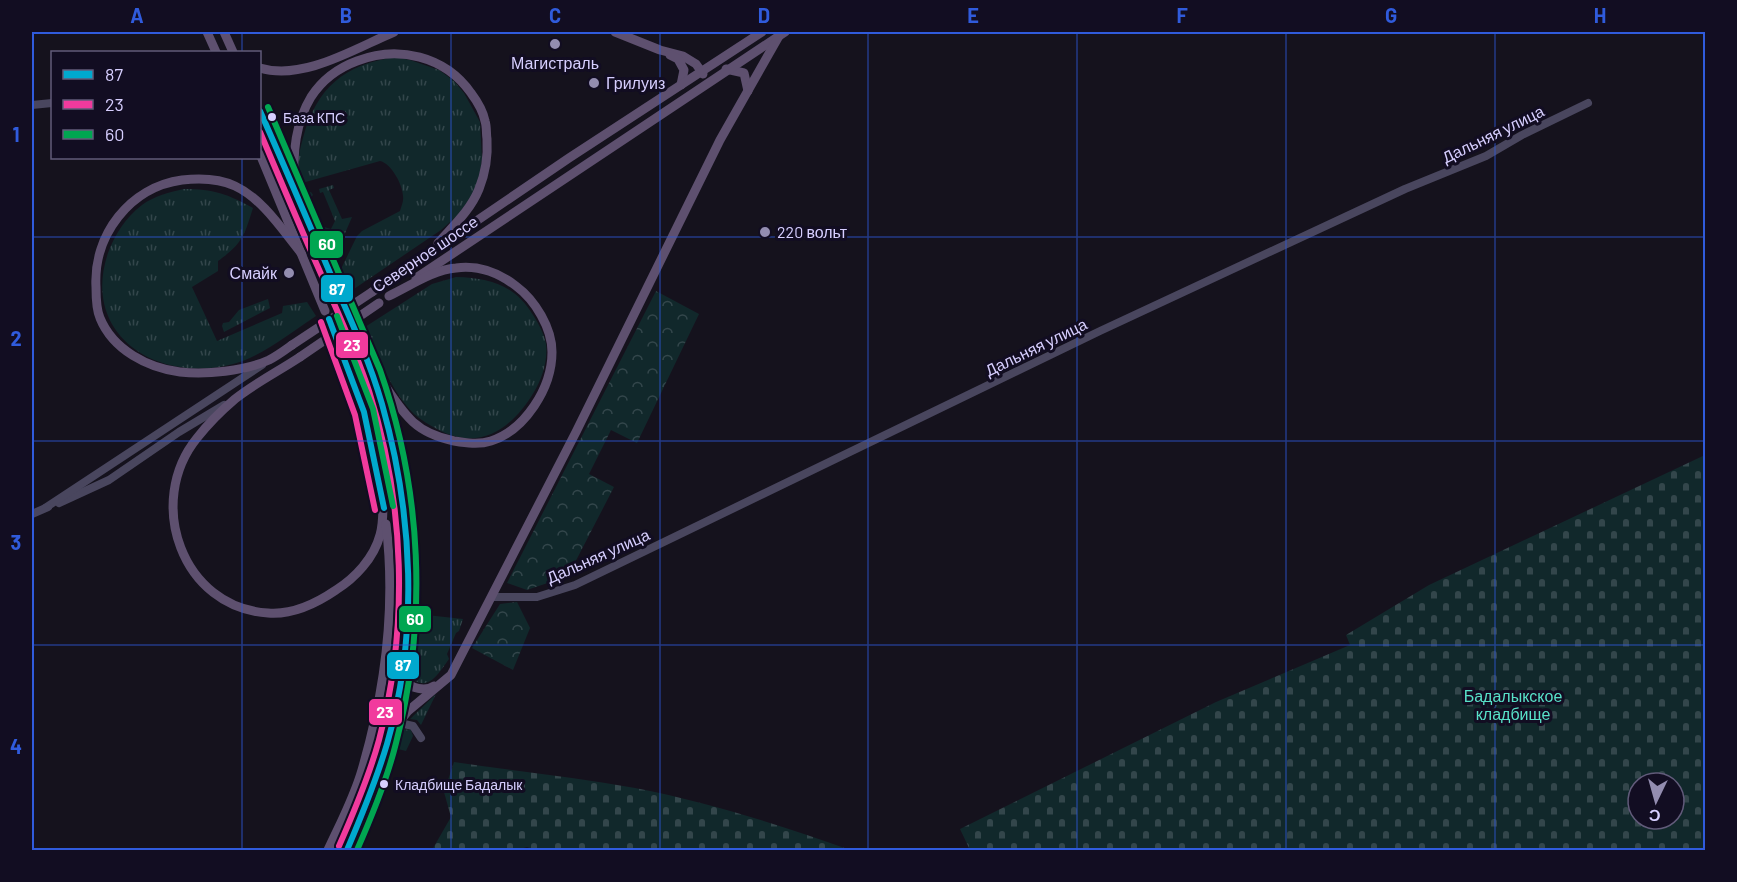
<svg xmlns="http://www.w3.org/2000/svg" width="1737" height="882" font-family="Barlow,sans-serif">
<defs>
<pattern id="grass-tufts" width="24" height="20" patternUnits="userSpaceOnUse" patternTransform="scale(1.5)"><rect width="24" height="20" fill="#11282b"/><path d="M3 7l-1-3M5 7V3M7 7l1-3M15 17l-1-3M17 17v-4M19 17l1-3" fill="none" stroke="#33464b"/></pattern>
<pattern id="forest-crowns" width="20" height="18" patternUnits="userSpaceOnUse" patternTransform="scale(1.5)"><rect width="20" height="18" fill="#11282b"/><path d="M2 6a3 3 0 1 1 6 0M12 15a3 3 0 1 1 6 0" fill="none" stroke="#33464b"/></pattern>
<pattern id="cemetery-stones" width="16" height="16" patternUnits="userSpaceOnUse" patternTransform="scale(1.5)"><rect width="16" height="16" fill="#11282b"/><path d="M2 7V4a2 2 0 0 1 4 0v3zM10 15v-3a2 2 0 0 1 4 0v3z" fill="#33464b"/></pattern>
</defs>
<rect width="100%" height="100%" fill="#15121d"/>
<g fill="url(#grass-tufts)">
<path d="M395,57l15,3 29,10 15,11 10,12 16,29 2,37 -3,19 -7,17 -14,20 -17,15 -93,63 -7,-24 16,-33 5,-5 38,-20c1,-4 4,-10 3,-15 0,-11 -12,-33 -23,-35l-78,22c-7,-15 -3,-30 1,-45 14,-51 41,-73 92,-81z"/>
<polygon points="333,185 334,188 329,190 342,219 352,217 333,261 307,197 308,193 311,192 313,195 311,197 324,227 331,229 335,221 323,192 320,193 319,189"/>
<path d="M184,189c29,0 44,5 69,19 -9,28 -10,35 -35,53v10l-26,16 25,54 65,-28 1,-7 24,-4 9,14c-26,17 -53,40 -83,48 -74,20 -153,-28 -125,-111 7,-19 18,-36 34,-48 12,-9 28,-13 42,-16z"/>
<path d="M456,277c34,1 59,8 77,38 6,9 11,19 13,29 2,16 -4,35 -12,48 -23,38 -55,60 -97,37 -8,-4 -16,-9 -23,-15 -23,-23 -36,-58 -49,-87l67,-43z"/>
<polygon points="268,299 270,308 224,332 222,326 223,323 229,322 239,310"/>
<path d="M417,614l46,5 -4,12 -3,2 -9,21 2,5c-11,15 -21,35 -40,17z"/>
<polygon points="436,694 421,725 417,720 410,719"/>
<polygon points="402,729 411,730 413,736 406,751 394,748"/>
</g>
<g fill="url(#forest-crowns)">
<polygon points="656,291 699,314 637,443 611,430 589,474 614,487 568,576 527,590 507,583"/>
<polygon points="517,602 530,628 513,670 472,648 500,604"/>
</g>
<g fill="url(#cemetery-stones)" fill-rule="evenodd">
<path d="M1705,455v395h-735l-10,-21 256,-127 134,-57 -4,-10 83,-50zM1638,783h36v36h-36z"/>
<path d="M454,762c60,9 122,15 181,26 73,14 145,37 215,62h-315l-8,-3 -11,3h-84l19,-33 -7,-25z"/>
</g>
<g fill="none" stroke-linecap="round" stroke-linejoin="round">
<g stroke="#49465e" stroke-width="8">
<polyline points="32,105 52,103"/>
<polyline points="59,503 109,480 179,432 224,405"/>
<polyline points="45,508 262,365"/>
<polyline points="32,514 48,507"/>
<polyline points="492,597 537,597 575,585 1100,331 1405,189 1486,156 1522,135 1588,103"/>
<polyline points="396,726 404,724 413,726 421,738"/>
</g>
<g stroke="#5e506f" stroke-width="9">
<polyline points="207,32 216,52"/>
<polyline points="224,32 233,52"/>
<polyline points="615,32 660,50 683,56 696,64 703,74"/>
<polyline points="670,55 678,59 684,70 681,85"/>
<path d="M260,68c43,13 94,-19 134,-36"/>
<polyline points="726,69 744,73 748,91"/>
<polyline points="260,111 342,300"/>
<polyline points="260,154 325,311"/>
<path d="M295,190c-3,-32 -1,-65 16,-93 11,-17 27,-29 46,-36 41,-16 88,-5 114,32 6,8 12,18 14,28 2,6 1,12 2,18 1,16 -2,35 -8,50 -9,22 -26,37 -41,54"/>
<polyline points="416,278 785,32"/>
<polyline points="372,292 569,158 762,32"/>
<polyline points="339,342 364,412 384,507"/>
<path d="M292,345c-7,5 -15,11 -23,15 -24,11 -63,15 -89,12 -32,-4 -67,-22 -80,-54 -4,-9 -4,-21 -4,-31 -3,-52 34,-100 86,-107 18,-2 36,-2 53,6 28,13 48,45 67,68"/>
<path d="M300,357c-21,14 -45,26 -65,42 -13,11 -27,25 -38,39 -52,64 -15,170 71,175 24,2 49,-10 68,-23 19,-12 38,-32 44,-55 3,-10 3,-22 3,-32"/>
<path d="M373,367c12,18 24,40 40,55 11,10 27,16 41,19 12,2 25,4 37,0 34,-11 61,-53 61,-89 0,-24 -17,-52 -36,-66 -17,-13 -38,-21 -60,-18 -23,2 -46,18 -67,28"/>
<path d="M403,674l1,7c7,7 21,11 30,5"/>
<polyline points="389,735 408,711 451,675 576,432 720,140 779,36"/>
<path d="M328,850c12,-26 26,-52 34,-80 23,-79 34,-165 24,-246"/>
<path d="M347,850c81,-166 79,-350 9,-519"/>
</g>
<g stroke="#5e506f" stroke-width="9">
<polyline points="292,345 372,292"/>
<polyline points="300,357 379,303"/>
</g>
<defs>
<g id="bus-1">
<path d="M260,111c24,54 47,108 70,162 19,43 39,86 52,131 31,110 37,229 5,340 -11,37 -25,71 -40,106"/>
<polyline points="329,319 364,412 384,508"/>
</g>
<g id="bus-2">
<path d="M260,132c20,47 40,95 61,142 17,39 35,77 48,117 36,112 40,236 10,349 -10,37 -25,72 -40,106"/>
<polyline points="321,322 355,415 375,510"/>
</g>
<g id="bus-3">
<path d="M268,107l112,263c42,120 48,250 16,373 -9,37 -24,73 -39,107"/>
<polyline points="337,316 373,409 393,506"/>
</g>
</defs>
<use href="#bus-1" stroke="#120d22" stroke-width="10"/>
<use href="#bus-2" stroke="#120d22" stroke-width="10"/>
<use href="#bus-3" stroke="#120d22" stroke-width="10"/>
<use href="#bus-1" stroke="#00a9ce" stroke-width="6"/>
<use href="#bus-2" stroke="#f13a9d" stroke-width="6"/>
<use href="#bus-3" stroke="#00a651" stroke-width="6"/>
</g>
<path fill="none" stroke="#305bdc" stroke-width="1.5" stroke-opacity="0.55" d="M242,32v20M451,32v818M660,32v818M868,32v818M1077,32v818M1286,32v818M1495,32v818M242,158v692M32,237h1674M32,441h1674M32,645h1674"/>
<g fill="#938db0" stroke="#120d22" stroke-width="2">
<circle cx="555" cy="44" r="6"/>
<circle cx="594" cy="83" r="6"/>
<circle cx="765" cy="232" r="6"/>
<circle cx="289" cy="273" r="6"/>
</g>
<g fill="#d7cfff" stroke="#120d22" stroke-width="2">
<circle cx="272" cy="117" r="5"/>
<circle cx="384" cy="784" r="5"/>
</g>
<g text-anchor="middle" stroke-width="6" stroke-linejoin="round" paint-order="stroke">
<g font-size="14" fill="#d7cfff" stroke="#120d22" text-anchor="start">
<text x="283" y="123">База КПС</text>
<text x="395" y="790">Кладбище Бадалык</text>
</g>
<g font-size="16" fill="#d7cfff" stroke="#120d22" text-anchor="start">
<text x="555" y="69" text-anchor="middle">Магистраль</text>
<text x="606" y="89">Грилуиз</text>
<text x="777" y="238">220 вольт</text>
<text x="277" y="279" text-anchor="end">Смайк</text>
</g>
<g font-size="16" fill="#d7cfff" stroke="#120d22">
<text transform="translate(1493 134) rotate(-26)" y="6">Дальняя улица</text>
<text transform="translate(425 254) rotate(-34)" y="6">Северное шоссе</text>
<text transform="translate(1036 347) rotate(-26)" y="6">Дальняя улица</text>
<text transform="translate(598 556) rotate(-24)" y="6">Дальняя улица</text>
</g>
<g font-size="16" fill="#58e1c8" stroke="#120d22">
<text x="1513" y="702">Бадалыкское<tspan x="1513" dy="18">кладбище</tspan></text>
</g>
</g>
<g stroke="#120d22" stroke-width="2">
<rect x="309" y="230" width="35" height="29" rx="6" fill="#00a651"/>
<rect x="320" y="274" width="34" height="29" rx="6" fill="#00a9ce"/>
<rect x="335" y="331" width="34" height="28" rx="6" fill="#f13a9d"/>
<rect x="398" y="605" width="34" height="28" rx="6" fill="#00a651"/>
<rect x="386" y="651" width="34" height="29" rx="6" fill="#00a9ce"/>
<rect x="368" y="698" width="35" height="28" rx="6" fill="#f13a9d"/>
</g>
<g font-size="16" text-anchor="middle" font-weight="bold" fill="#fff">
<text x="327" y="250">60</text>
<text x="337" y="295">87</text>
<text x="352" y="351">23</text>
<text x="415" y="625">60</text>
<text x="403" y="671">87</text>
<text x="385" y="718">23</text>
</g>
<rect width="1737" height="882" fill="none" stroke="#120d22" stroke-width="66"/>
<rect x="51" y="51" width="210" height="108" fill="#120d22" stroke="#615b7a" stroke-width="1.5"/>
<rect x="63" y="70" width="30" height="9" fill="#00a9ce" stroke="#615b7a" stroke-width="1.5"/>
<text x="105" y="81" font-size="18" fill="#d7cfff">87</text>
<rect x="63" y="100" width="30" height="9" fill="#f13a9d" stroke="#615b7a" stroke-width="1.5"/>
<text x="105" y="111" font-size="18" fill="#d7cfff">23</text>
<rect x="63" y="130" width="30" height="9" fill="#00a651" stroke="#615b7a" stroke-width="1.5"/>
<text x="105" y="141" font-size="18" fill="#d7cfff">60</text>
<g transform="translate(1656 801) rotate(185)"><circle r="28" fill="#120d22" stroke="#615b7a" stroke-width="1.5"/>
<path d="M0-4.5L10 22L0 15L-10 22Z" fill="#938db0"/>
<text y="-9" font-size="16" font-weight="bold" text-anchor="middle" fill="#d7cfff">С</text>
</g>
<rect x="33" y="33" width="1671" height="816" fill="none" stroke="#305bdc" stroke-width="2"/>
<g font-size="20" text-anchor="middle" font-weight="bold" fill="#305bdc">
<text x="137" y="23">A</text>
<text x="346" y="23">B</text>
<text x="555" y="23">C</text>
<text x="764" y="23">D</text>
<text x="973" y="23">E</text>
<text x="1182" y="23">F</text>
<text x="1391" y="23">G</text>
<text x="1600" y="23">H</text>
<text x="16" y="142">1</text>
<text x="16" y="346">2</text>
<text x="16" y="550">3</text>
<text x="16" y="754">4</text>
</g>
</svg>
